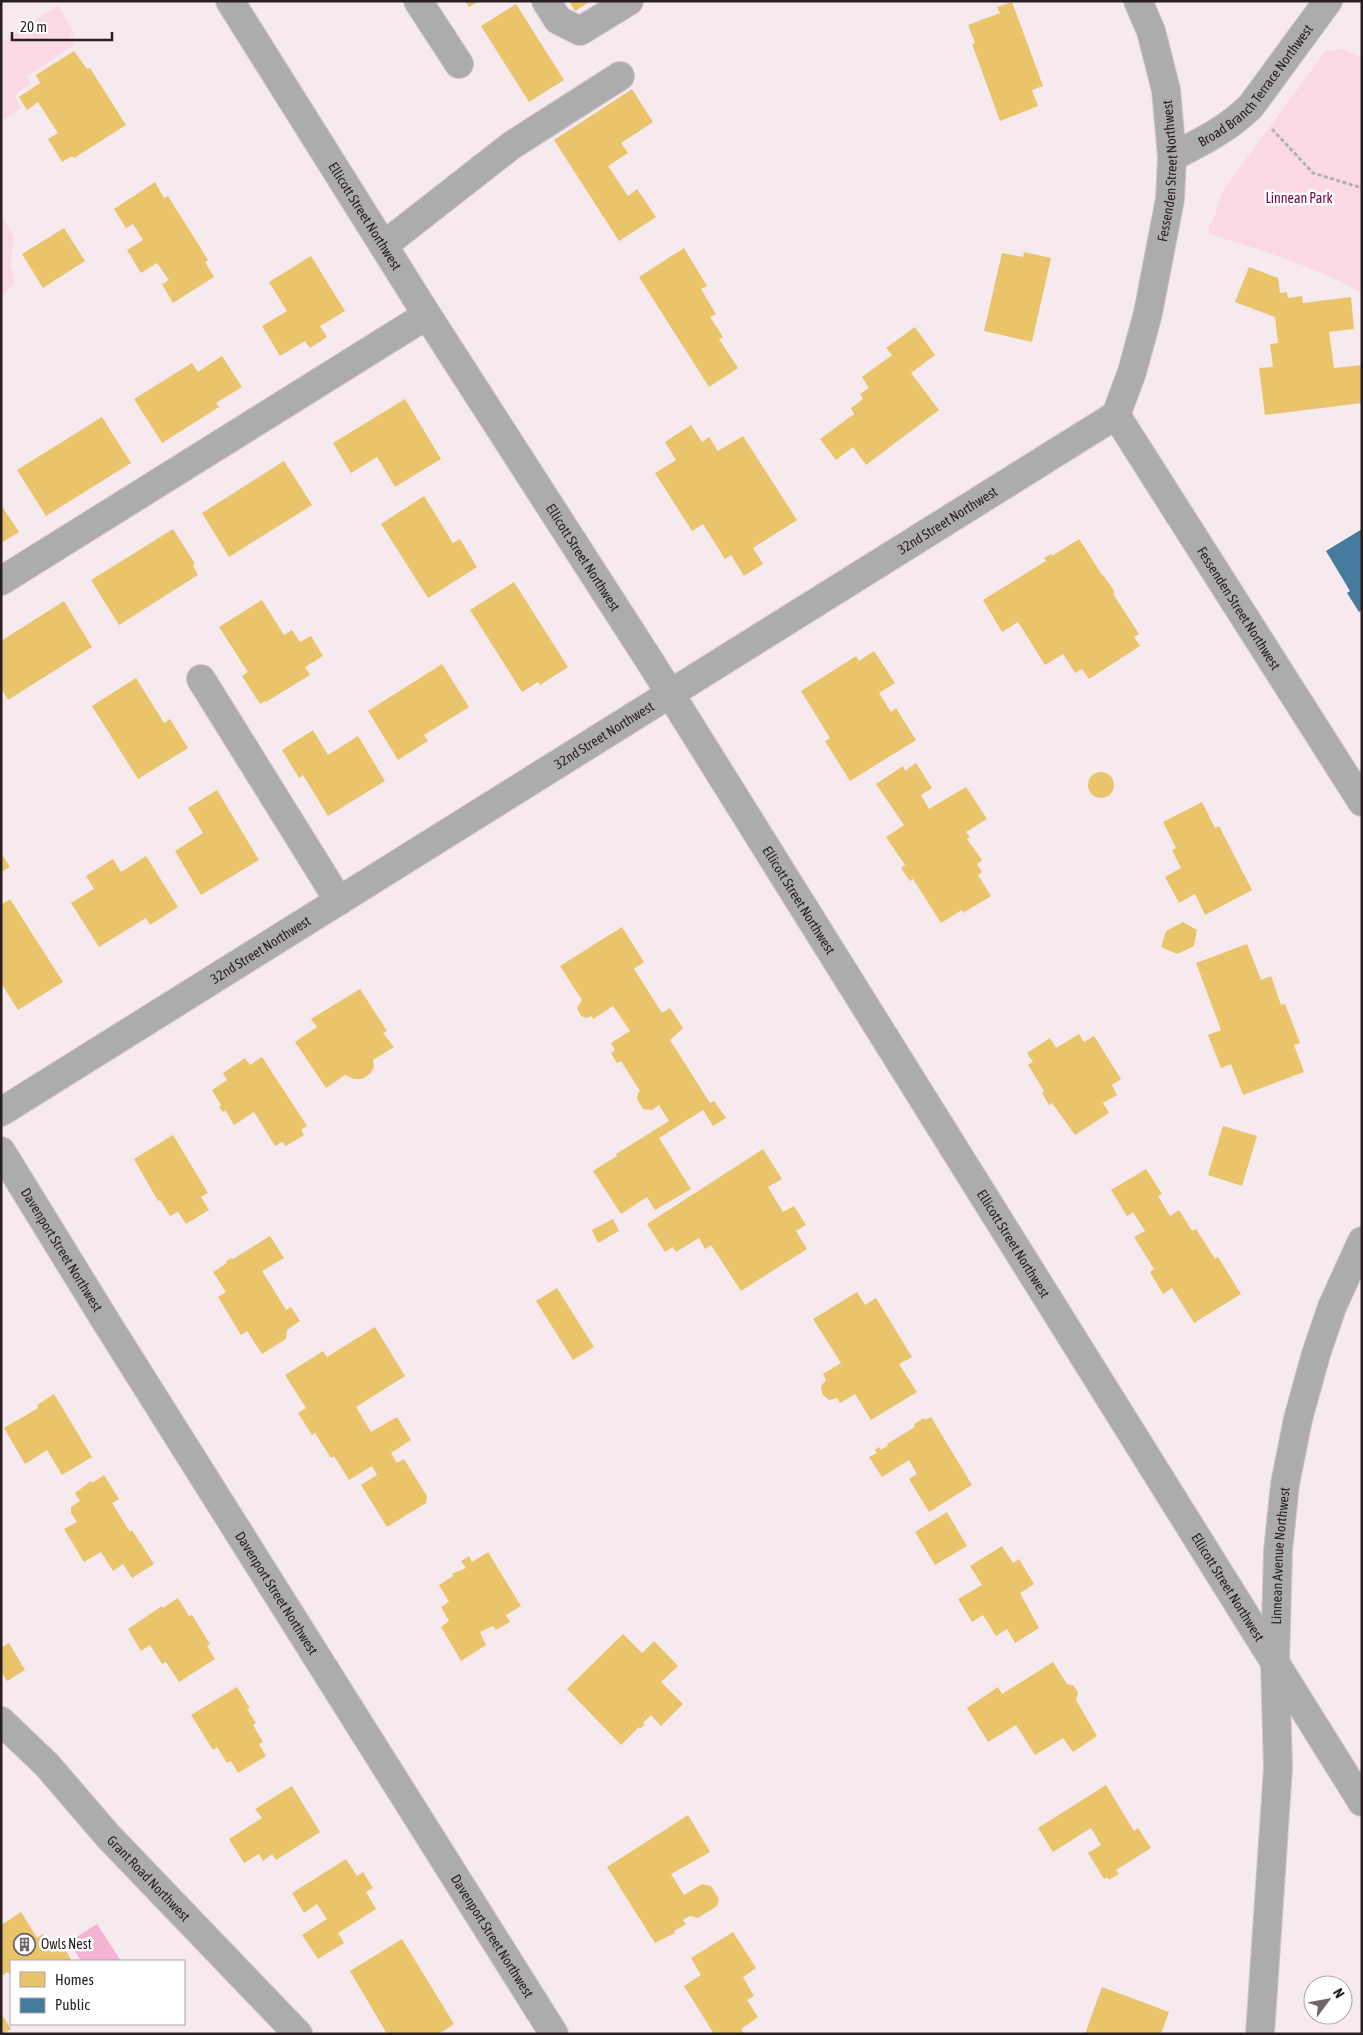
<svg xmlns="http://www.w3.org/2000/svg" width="1363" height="2035" font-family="'Asap Condensed',sans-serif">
<rect width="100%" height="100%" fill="#f7eaef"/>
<g fill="#fad8e6">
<polygon points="58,5 74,34 69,37 74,45 26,77 31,84 14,95 21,108 5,119 1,114 1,43"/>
<path d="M1338,48l24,9v236c-48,-27 -101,-43 -153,-59l1,-4 -2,-2 6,-10 8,-26 104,-142 9,2z"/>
<polygon points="1,214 14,237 10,264 15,282 1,298"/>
</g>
<polygon fill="#f4b3d0" points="97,1924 121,1961 81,1961 69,1942"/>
<g fill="#e9c46a">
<polygon points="465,1 479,1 469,7"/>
<polygon points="569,1 591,1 575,11"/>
<polygon points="1012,2 1043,86 1032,90 1038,106 1000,121 972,44 975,43 968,25 1000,13 997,7"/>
<polygon points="516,4 564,80 529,102 481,26"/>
<polygon points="74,51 87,69 90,68 126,125 74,158 72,156 62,162 48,139 58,133 38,102 27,110 19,97 40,83 36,75"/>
<polygon points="632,89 653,122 621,143 628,153 608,166 628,196 637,189 656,217 619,241 554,140"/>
<polygon points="155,182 164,198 168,196 208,260 205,262 214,277 173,303 162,284 169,280 157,263 141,273 127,250 143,240 133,224 126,228 114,209"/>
<polygon points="64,228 85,261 43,288 22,254"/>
<polygon points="684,248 707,286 701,289 716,314 710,317 723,337 719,339 738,368 709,387 639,277"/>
<polygon points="1024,252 1051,258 1032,342 984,331 1002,253 1023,257"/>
<polygon points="311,256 345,311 320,326 327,337 310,348 305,341 280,356 262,326 287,311 269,282"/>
<polygon points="1249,267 1278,278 1280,293 1287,292 1288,298 1302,296 1303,303 1351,297 1354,329 1329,332 1334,368 1362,365 1362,403 1265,415 1259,368 1273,367 1270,344 1278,343 1275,317 1235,302"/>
<polygon points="915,327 935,355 911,373 939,410 866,465 853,447 836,460 820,439 854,414 851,408 863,399 860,394 869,388 862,377 892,355 886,348"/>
<polygon points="222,356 242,387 216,403 219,407 162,443 134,399 192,363 198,372"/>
<polygon points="405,399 441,459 395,487 377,457 351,473 333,443"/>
<polygon points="102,417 131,463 46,516 17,470"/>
<polygon points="691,425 702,442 709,437 718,451 743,436 797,520 753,548 763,564 744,576 731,555 725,559 703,524 692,531 655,473 676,460 665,442"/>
<polygon points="284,461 312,505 229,557 202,513"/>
<polygon points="424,496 453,543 460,539 477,567 428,598 381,524"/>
<polygon points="1,505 19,532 1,543"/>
<polygon points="173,529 195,564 193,566 198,575 119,625 91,580"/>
<polygon points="1079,539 1102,575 1103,575 1115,592 1113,594 1139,634 1134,637 1140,646 1089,679 1082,669 1075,673 1063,654 1045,665 1018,622 1002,632 983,600 1046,561 1044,558 1051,554 1052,556"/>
<polygon points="514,582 568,667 540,685 538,682 522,692 470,610"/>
<polygon points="262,600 284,635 292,630 300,642 311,636 323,656 305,667 310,675 266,702 265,701 260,704 242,676 248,672 219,627"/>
<polygon points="64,601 92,647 8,700 1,688 1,641"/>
<polygon points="874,651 895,683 879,693 891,712 896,708 916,740 850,781 825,741 830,738 801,691 856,656 859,661"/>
<polygon points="442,664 469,707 424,735 428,741 398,760 368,711"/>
<polygon points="136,678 164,723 170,719 188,748 138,779 92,706"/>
<polygon points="313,730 328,755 358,736 385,781 328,816 303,775 299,778 282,750"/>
<polygon points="916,763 932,788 921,795 929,809 966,787 987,819 966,832 970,837 967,839 982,860 977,864 982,872 978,875 991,896 963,913 962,910 941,923 913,879 910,881 901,868 905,865 886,837 904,825 876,784 903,766 905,771"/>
<circle cx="1101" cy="785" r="13"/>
<polygon points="217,790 259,860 201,895 175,851 203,833 188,808"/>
<polygon points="1202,802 1215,828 1219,826 1252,890 1205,915 1195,894 1179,903 1165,877 1181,868 1172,850 1176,848 1163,822"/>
<polygon points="1,853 10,867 1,872"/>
<polygon points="146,856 178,907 150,925 146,918 99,947 71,903 94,889 86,876 113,859 121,872"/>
<polygon points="10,899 63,982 18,1010 1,983 1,905"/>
<polygon points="1183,922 1197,930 1194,946 1177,954 1161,947 1166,931"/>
<polygon points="622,927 644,962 634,969 662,1013 670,1008 683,1028 670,1040 710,1103 714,1101 726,1118 713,1126 703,1110 659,1138 691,1189 655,1210 647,1197 621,1214 593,1171 617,1156 616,1154 669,1121 659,1105 652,1110 643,1109 637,1099 638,1093 640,1091 621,1061 617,1063 611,1053 615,1050 611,1043 630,1031 613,1006 593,1019 592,1016 586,1018 581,1016 577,1008 582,1000 560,966"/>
<polygon points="1247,944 1261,980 1271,976 1281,1005 1285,1004 1300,1043 1294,1045 1304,1072 1243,1095 1231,1064 1221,1068 1208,1035 1221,1030 1196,963"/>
<polygon points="360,989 387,1031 383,1033 394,1047 373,1060 374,1067 371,1073 362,1079 354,1079 345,1075 326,1088 295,1042 317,1027 311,1019"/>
<polygon points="1079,1034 1084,1042 1094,1036 1121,1079 1112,1085 1117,1095 1103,1103 1109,1113 1075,1135 1052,1103 1049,1105 1042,1093 1044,1091 1028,1065 1033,1062 1027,1053 1050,1038 1056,1048"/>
<polygon points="262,1057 307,1126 301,1130 304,1135 286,1146 282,1142 275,1146 254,1112 234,1125 225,1110 223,1112 219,1107 221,1105 212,1090 227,1080 223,1073 245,1058 250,1065"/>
<polygon points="1223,1126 1257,1136 1242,1186 1208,1175"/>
<polygon points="173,1135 208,1193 201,1197 209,1210 186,1224 178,1212 170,1216 160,1200 158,1201 134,1159"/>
<polygon points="763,1149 782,1179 768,1187 783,1212 794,1206 806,1225 796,1231 807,1249 741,1291 711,1245 705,1249 699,1238 676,1252 673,1247 665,1252 647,1224"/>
<polygon points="1146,1169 1162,1194 1158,1196 1170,1216 1179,1210 1192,1231 1196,1229 1215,1259 1218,1257 1241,1294 1194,1323 1172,1288 1163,1294 1150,1272 1154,1269 1134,1237 1145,1231 1133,1212 1127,1216 1111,1190"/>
<polygon points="613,1219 619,1231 598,1243 592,1230"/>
<polygon points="270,1236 284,1258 262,1271 286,1310 291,1307 300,1321 287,1330 286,1339 262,1354 247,1331 241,1335 218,1297 226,1292 213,1272 227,1263 226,1261 232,1258 233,1259"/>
<polygon points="557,1288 594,1347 573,1360 536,1301"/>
<polygon points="857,1292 865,1305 876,1298 912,1357 899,1364 917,1392 871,1420 855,1394 840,1403 837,1398 829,1400 822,1394 821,1386 826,1380 823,1374 841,1363 813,1319"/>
<polygon points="375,1327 405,1376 356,1407 371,1432 397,1417 411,1440 391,1453 397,1463 404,1459 427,1496 426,1503 387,1527 361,1485 377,1475 372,1466 349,1480 334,1456 331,1458 315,1433 312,1435 298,1413 306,1408 285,1375 323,1351 327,1357"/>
<polygon points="54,1394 92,1457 62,1475 47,1450 25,1464 4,1428 38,1408 37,1405"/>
<polygon points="931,1417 972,1485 929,1512 909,1479 917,1474 909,1460 882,1477 869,1457 877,1453 875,1450 879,1447 881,1450 888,1445 887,1444 915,1427 914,1424 924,1418 925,1420"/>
<polygon points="104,1475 119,1499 112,1503 130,1532 132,1530 154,1564 132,1578 123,1564 113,1571 101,1552 84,1562 64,1529 77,1522 71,1513 71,1507 80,1501 75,1493 91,1481 92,1483"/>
<polygon points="947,1512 967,1546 935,1565 915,1532"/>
<polygon points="1002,1546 1013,1563 1019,1559 1034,1584 1020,1593 1039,1628 1015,1643 1007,1629 996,1636 983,1615 972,1622 958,1599 982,1585 970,1566"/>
<polygon points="488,1552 521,1606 506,1615 510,1622 496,1630 493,1626 480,1632 486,1645 461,1661 441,1627 449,1621 441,1607 449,1602 439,1585 453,1576 452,1574 466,1568 461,1561 469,1556 472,1562"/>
<polygon points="178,1598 189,1616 192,1615 210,1644 207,1646 215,1659 179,1682 166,1662 162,1664 150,1645 141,1651 128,1629 162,1606 163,1608"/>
<polygon points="623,1634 642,1653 654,1641 678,1666 661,1682 683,1704 661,1726 651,1715 643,1723 645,1724 640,1729 639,1727 621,1745 567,1689"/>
<polygon points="9,1643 25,1670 7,1681 1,1672 1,1648"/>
<polygon points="1053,1662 1067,1684 1073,1685 1078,1692 1076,1700 1097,1736 1073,1752 1063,1738 1035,1755 1016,1725 988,1742 967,1708 998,1687 1002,1694"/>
<polygon points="237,1687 250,1708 247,1709 256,1723 253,1725 263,1742 259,1744 266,1756 238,1773 231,1761 227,1763 217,1747 213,1750 191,1715"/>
<polygon points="1106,1785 1134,1831 1138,1828 1151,1848 1116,1870 1119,1874 1109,1880 1107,1877 1104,1879 1088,1853 1101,1845 1091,1828 1053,1852 1038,1828"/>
<polygon points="292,1786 320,1832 276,1860 272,1854 263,1861 259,1854 244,1863 229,1839 262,1818 255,1809"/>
<polygon points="688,1815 710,1852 671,1874 684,1895 702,1884 711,1886 719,1899 717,1906 698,1918 690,1916 683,1920 686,1924 674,1931 675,1933 655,1943 607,1867"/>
<polygon points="346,1859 357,1876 363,1872 373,1888 366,1892 376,1909 338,1933 344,1943 318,1959 302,1935 327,1919 317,1904 304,1913 292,1893"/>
<polygon points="21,1912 37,1938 43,1934 53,1949 66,1951 72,1961 11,1961 11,1977 8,1972 1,1976 1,1925"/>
<polygon points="733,1932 756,1968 743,1977 754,1996 747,2000 758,2017 741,2029 744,2034 714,2034 684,1986 701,1975 691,1958"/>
<polygon points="402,1939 454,2024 439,2034 387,2034 350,1971"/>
<polygon points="1102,1987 1169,2012 1161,2034 1085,2034"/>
<polygon points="1,2013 11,2029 3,2034 1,2034"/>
</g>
<polygon fill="#457b9d" points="1362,529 1362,610 1359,612 1347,593 1350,591 1326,551"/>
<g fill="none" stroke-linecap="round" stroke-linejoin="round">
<defs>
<g id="minor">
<path id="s1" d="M230,1l197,314 224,348 711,1139"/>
<polyline points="418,1 459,64"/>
<polyline points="546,1 558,20 580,31 629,1"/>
<path id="s2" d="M1172,157c29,-15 56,-28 79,-51l77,-105"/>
<polyline points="384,245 512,145 620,76"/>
<path id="s3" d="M1116,415l246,387"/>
<polyline points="1,581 427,315"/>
<polyline points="201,679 339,901"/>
<path id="s4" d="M1,1112l1115,-697 16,-43 16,-59 22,-114 2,-42 -6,-67 -15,-59 -13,-30"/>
<path id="s5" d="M1,1151l104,169 449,714"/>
<path id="s6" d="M1,1721l46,44 61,71 190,198"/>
<path id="s7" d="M1260,2034l18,-266 -3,-105 3,-112 7,-67 13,-65 18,-65 16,-47 30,-66"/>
</g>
</defs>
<use href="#minor" stroke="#d1c6cb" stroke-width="30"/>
<polyline stroke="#b3afb2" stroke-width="3" stroke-dasharray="4 2.5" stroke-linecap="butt" points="1272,129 1313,173 1362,188"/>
<use href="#minor" stroke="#acabad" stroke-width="28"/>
</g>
<defs>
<symbol id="building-ring" viewBox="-11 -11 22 22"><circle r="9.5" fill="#fff" stroke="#71656a" stroke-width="1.5"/><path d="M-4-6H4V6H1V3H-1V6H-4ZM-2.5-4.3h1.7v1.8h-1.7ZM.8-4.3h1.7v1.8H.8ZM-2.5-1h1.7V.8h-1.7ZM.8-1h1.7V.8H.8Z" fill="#71656a"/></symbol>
</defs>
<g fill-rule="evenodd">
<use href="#building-ring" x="12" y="1932" width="25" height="25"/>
</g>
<g text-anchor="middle" stroke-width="5" stroke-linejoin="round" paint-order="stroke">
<g font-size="14" fill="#291e22" stroke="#fff">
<text dy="5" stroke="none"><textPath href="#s2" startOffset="112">Broad Branch Terrace Northwest</textPath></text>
<text dy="5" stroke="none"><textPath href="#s4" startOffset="1566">Fessenden Street Northwest</textPath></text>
<text dy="5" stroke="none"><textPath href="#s1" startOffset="254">Ellicott Street Northwest</textPath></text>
<text dy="5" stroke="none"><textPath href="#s4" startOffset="1116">32nd Street Northwest</textPath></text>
<text dy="5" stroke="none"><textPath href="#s1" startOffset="659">Ellicott Street Northwest</textPath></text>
<text dy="5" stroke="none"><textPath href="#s3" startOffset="229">Fessenden Street Northwest</textPath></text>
<text dy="5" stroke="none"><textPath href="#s4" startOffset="711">32nd Street Northwest</textPath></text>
<text dy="5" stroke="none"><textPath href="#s1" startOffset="1064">Ellicott Street Northwest</textPath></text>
<text dy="5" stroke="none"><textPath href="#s4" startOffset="306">32nd Street Northwest</textPath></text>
<text dy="5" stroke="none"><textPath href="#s1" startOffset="1469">Ellicott Street Northwest</textPath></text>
<text dy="5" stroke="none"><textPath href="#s5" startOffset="116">Davenport Street Northwest</textPath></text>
<text dy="5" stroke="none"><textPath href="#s7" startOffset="479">Linnean Avenue Northwest</textPath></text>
<text dy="5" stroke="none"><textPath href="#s1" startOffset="1874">Ellicott Street Northwest</textPath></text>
<text dy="5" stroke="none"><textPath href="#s5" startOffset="521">Davenport Street Northwest</textPath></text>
<text dy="5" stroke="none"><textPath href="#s6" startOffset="216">Grant Road Northwest</textPath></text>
<text dy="5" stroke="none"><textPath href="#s5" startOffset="926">Davenport Street Northwest</textPath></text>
</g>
<g font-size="14" fill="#700746" stroke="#fff">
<text x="1299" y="203">Linnean Park</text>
</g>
<g font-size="14" fill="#291e22" stroke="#fff" text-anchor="start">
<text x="41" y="1949">Owls Nest</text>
</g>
</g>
<rect width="1363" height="2035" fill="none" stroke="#291e22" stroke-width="5"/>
<rect x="10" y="1960" width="175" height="65" fill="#ffffff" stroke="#a9a5a7"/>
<rect x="20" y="1972" width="25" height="15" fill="#e9c46a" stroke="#a9a5a7"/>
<text x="55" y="1985" font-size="15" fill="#291e22">Homes</text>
<rect x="20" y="1998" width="25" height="15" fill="#457b9d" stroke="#a9a5a7"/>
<text x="55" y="2010" font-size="15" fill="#291e22">Public</text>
<g transform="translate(1328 2000) rotate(58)"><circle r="24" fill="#ffffff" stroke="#a9a5a7"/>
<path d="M0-4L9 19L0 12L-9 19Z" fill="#71656a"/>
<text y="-8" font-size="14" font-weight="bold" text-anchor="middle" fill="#291e22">N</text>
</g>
<path d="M12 32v8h100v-8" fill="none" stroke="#291e22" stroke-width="2.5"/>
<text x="20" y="32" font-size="15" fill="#291e22" stroke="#ffffff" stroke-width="4" paint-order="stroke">20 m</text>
</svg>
